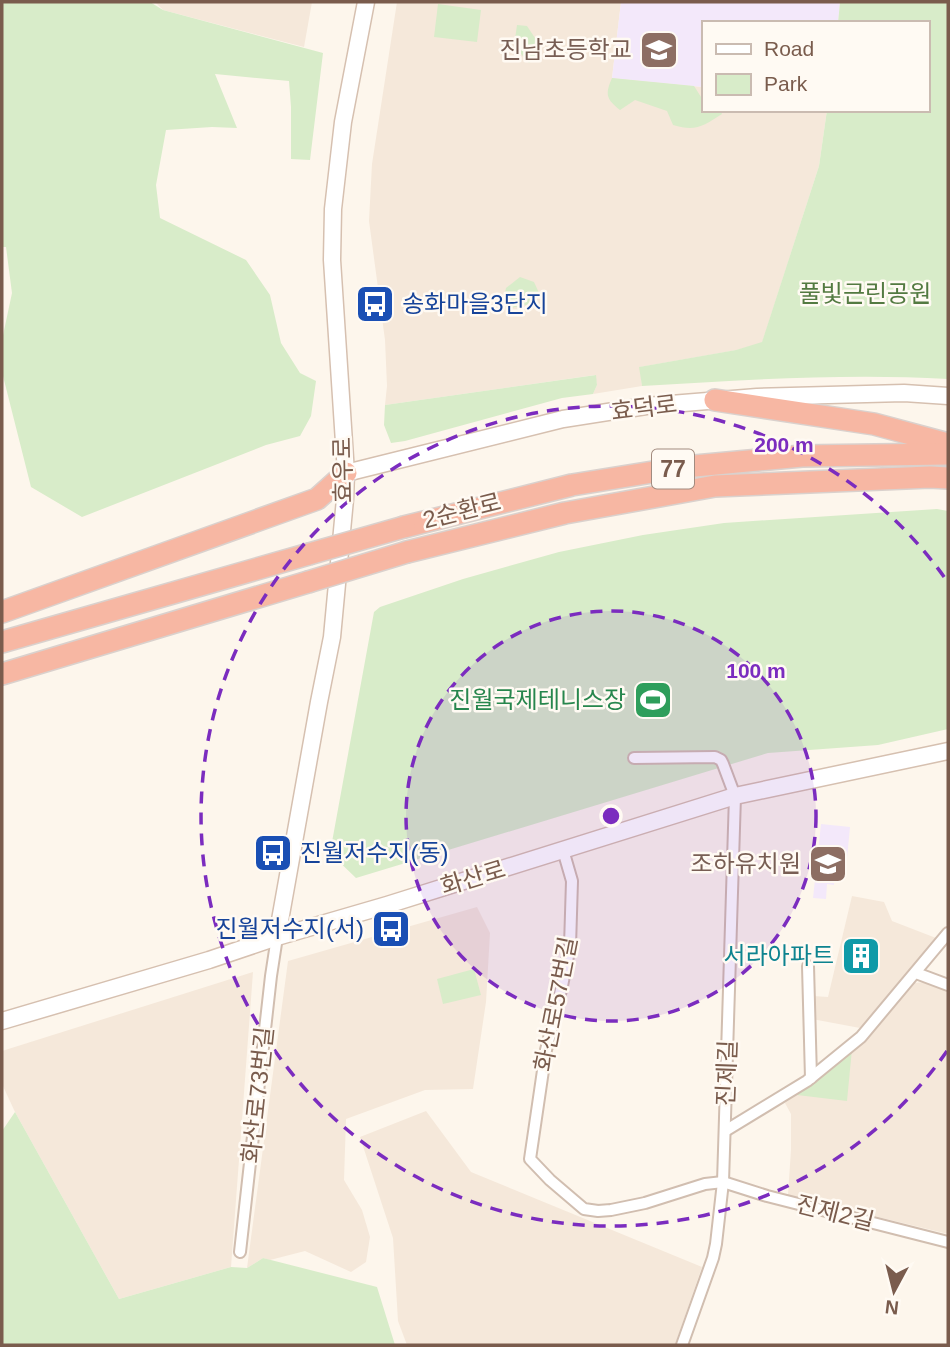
<svg xmlns="http://www.w3.org/2000/svg" width="950" height="1347" font-family="Arial,'Noto Sans KR',sans-serif">
<rect width="100%" height="100%" fill="#fdf6ec"/>
<g fill="#f5e8da">
<polygon points="155,2 312,2 304,47 163,10"/>
<polygon points="397,2 621,2 612,78 703,87 703,110 827,110 819,166 762,343 737,350 640,367 642,386 593,394 597,385 595,375 385,405 387,386 385,340 369,221 372,164"/>
<polygon points="852,896 884,902 892,921 936,938 860,1028 812,1019 813,996 828,997"/>
<polygon points="477,907 490,933 486,1002 473,1089 425,1090 346,1119 344,1180 362,1210 370,1237 366,1262 351,1272 305,1251 270,1260 263,1258 247,1268 288,961"/>
<polygon points="253,972 231,1267 119,1299 15,1112 2,1084 2,1051"/>
<polygon points="927,982 948,991 948,1234 788,1195 791,1150 791,1114 785,1103 797,1095 846,1056 913,983"/>
<polygon points="426,1111 471,1172 702,1267 675,1345 407,1345 398,1321 393,1238 360,1137"/>
</g>
<g fill="#f3e8fa">
<polygon points="621,2 840,2 838,23 703,23 703,87 612,78"/>
<polygon points="821,824 850,827 847,858 841,858 839,871 835,871 834,885 827,884 826,899 813,898"/>
</g>
<g fill="#d8ecc9">
<polygon points="2,2 150,2 163,10 323,53 310,160 291,159 291,107 289,81 215,74 237,128 212,127 166,130 156,185 160,218 246,260 270,295 281,343 300,373 316,381 311,416 300,436 266,445 82,517 31,487 2,372 2,340 12,293 6,247 2,247"/>
<path d="M840,2h108v377c-102,-6 -204,1 -306,7l-3,-19 97,-17 26,-8 57,-176 8,-56h100v-87h-89z"/>
<polygon points="438,4 481,10 477,42 434,37"/>
<polygon points="517,25 527,26 537,41 539,54 529,63 514,46"/>
<path d="M612,78l82,8 9,14v10h17l2,4c-19,12 -26,18 -49,11l-6,-14 -32,-11 -15,10c-14,-11 -15,-16 -8,-32z"/>
<polygon points="520,277 534,282 540,295 531,304 510,308 503,301 506,288"/>
<polygon points="596,375 597,385 593,394 562,398 405,441 391,443 384,425 385,405"/>
<polygon points="937,509 948,511 948,729 878,745 768,753 356,878 330,853 374,612 380,607 463,579 559,552 643,535 724,523"/>
<polygon points="474,969 481,995 443,1004 437,979"/>
<polygon points="852,1049 847,1101 797,1095 846,1056"/>
<polygon points="15,1112 119,1299 231,1267 247,1268 263,1258 377,1287 395,1345 2,1345 2,1131"/>
</g>
<g fill="none" stroke-linecap="round" stroke-linejoin="round">
<defs>
<g id="street">
<polyline points="634,758 715,757 721,760 723,764 735,796 723,1182 716,1244 713,1258 682,1345"/>
<polyline points="563,850 572,881 570,946 562,986 546,1050 530,1159 550,1180 584,1209 598,1211 611,1210 645,1203 705,1184 723,1182 767,1196 948,1242"/>
<polyline points="808,966 811,1078"/>
<polyline points="916,973 948,985"/>
<polyline points="725,1131 807,1081 861,1037 948,933"/>
<polyline points="240,1252 271,976 277,937"/>
</g>
<g id="secondary">
<polyline points="346,473 563,419 646,406 757,397 904,393 948,396"/>
<polyline points="277,937 319,702 332,637 345,499 346,473 332,260 333,209 343,122 366,2"/>
<polyline points="2,1021 209,960 277,937 387,905 735,796 948,751"/>
</g>
<g id="highway">
<polyline points="715,400 874,424 948,444"/>
<polyline points="404,527 572,485 684,467 802,456 948,454"/>
<polyline points="407,552 565,513 715,486 930,477 948,478"/>
<polyline points="2,612 317,499 346,473"/>
<polyline points="2,642 309,554"/>
<polyline points="2,674 308,582"/>
</g>
</defs>
<use href="#street" stroke="#d1beb0" stroke-width="14"/>
<use href="#secondary" stroke="#d6c0b0" stroke-width="19"/>
<use href="#highway" stroke="#dad1cd" stroke-width="24"/>
<use href="#street" stroke="#fff" stroke-width="10"/>
<use href="#secondary" stroke="#fff" stroke-width="16"/>
<use href="#highway" stroke="#f7b7a3" stroke-width="21"/>
<defs>
<g id="highway-bridge">
<polyline points="309,554 404,527"/>
<polyline points="308,582 407,552"/>
</g>
</defs>
<use href="#highway-bridge" stroke="#dad1cd" stroke-width="24" stroke-linecap="butt"/>
<use href="#highway-bridge" stroke="#f7b7a3" stroke-width="21"/>
</g>
<circle cx="611" cy="816" r="205" fill="#7b2cbf" fill-opacity=".12"/>
<g fill="none" stroke="#7b2cbf" stroke-width="3.5" stroke-dasharray="12 9">
<circle cx="611" cy="816" r="205"/>
<path d="M947 1051A410 410 0 1 1 947 581"/>
</g>
<defs>
<symbol id="school-square" viewBox="-11 -11 22 22"><rect x="-9" y="-9" width="18" height="18" rx="4" fill="#8d6e63" stroke="#fffaf3"/><path d="M0-5L7-2L0 1L-7-2ZM-4 1L0 2.5L4 1V4Q0 6-4 4Z" fill="#fff"/></symbol>
<symbol id="bus-square" viewBox="-11 -11 22 22"><rect x="-9" y="-9" width="18" height="18" rx="4" fill="#1a4fb4" stroke="#fffaf3"/><path d="M-5-6H5V4H4V6H2V4H-2V6H-4V4H-5ZM-3.5-4V0h7V-4ZM-3.5 1.2v1.5H-2V1.2ZM2 1.2v1.5H3.5V1.2Z" fill="#fff"/></symbol>
<symbol id="stadium-square" viewBox="-11 -11 22 22"><rect x="-9" y="-9" width="18" height="18" rx="4" fill="#2e9e5b" stroke="#fffaf3"/><path d="M0-5a6.5 5 0 1 0 0 10a6.5 5 0 1 0 0-10ZM-3.5-1.8h7v3.6h-7Z" fill="#fff"/></symbol>
<symbol id="building-square" viewBox="-11 -11 22 22"><rect x="-9" y="-9" width="18" height="18" rx="4" fill="#0f9aa8" stroke="#fffaf3"/><path d="M-4-6H4V6H1V3H-1V6H-4ZM-2.5-4.3h1.7v1.8h-1.7ZM.8-4.3h1.7v1.8H.8ZM-2.5-1h1.7V.8h-1.7ZM.8-1h1.7V.8H.8Z" fill="#fff"/></symbol>
</defs>
<g fill-rule="evenodd">
<use href="#school-square" x="637" y="28" width="44" height="44"/>
<use href="#bus-square" x="353" y="282" width="44" height="44"/>
<use href="#stadium-square" x="631" y="678" width="44" height="44"/>
<use href="#bus-square" x="251" y="831" width="44" height="44"/>
<use href="#school-square" x="806" y="842" width="44" height="44"/>
<use href="#bus-square" x="369" y="907" width="44" height="44"/>
<use href="#building-square" x="839" y="934" width="44" height="44"/>
</g>
<g text-anchor="middle" stroke-width="5" stroke-linejoin="round" paint-order="stroke">
<rect fill="#fffaf3" stroke="#a28b7f" stroke-width="2" x="652" y="449.5" width="42" height="39" rx="5"/>
<g font-size="23" font-weight="bold" fill="#7a5c4d">
<text x="673" y="477">77</text>
</g>
<g font-size="24" fill="#785e54" stroke="#fffaf3" text-anchor="end">
<text x="632" y="58">진남초등학교</text>
<text x="801" y="872">조하유치원</text>
</g>
<g font-size="24" fill="#537a41" stroke="#fffaf3">
<text x="865" y="302">풀빛근린공원</text>
</g>
<g font-size="24" fill="#164399" stroke="#fffaf3" text-anchor="start">
<text x="402" y="312">송화마을3단지</text>
<text x="300" y="861">진월저수지(동)</text>
<text x="364" y="937" text-anchor="end">진월저수지(서)</text>
</g>
<g font-size="24" fill="#7a5c4d" stroke="#fffaf3">
<text transform="translate(644 408) rotate(-7)" y="8">효덕로</text>
<text transform="translate(343 470) rotate(-91)" y="8">효우로</text>
<text transform="translate(462 511) rotate(-14)" y="8">2순환로</text>
<text transform="translate(473 878) rotate(-17)" y="8">화산로</text>
<text transform="translate(556 1004) rotate(-79)" y="8">화산로57번길</text>
<text transform="translate(727 1073) rotate(-88)" y="8">진제길</text>
<text transform="translate(258 1095) rotate(-84)" y="8">화산로73번길</text>
<text transform="translate(835 1213) rotate(14)" y="8">진제2길</text>
</g>
<g font-size="24" fill="#27864d" stroke="#fffaf3" text-anchor="end">
<text x="626" y="708">진월국제테니스장</text>
</g>
<g font-size="24" fill="#0d838f" stroke="#fffaf3" text-anchor="end">
<text x="834" y="964">서라아파트</text>
</g>
</g>
<circle cx="611" cy="816" r="10" fill="#7b2cbf" stroke="#fffaf3" stroke-width="3.5"/>
<g font-size="21" text-anchor="middle" font-weight="bold" fill="#7b2cbf" stroke="#fffaf3" stroke-width="5" stroke-linejoin="round" paint-order="stroke">
<text x="784" y="452">200 m</text>
<text x="756" y="678">100 m</text>
</g>
<rect width="950" height="1347" fill="none" stroke="#7a5c4d" stroke-width="7"/>
<rect x="702" y="21" width="228" height="91" fill="#fffaf3" stroke="#cabbb1" stroke-width="2"/>
<rect x="716" y="44" width="35" height="10" fill="#ffffff" stroke="#cabbb1" stroke-width="2"/>
<text x="764" y="56" font-size="21" fill="#7a5c4d">Road</text>
<rect x="716" y="74" width="35" height="21" fill="#d8ecc9" stroke="#cabbb1" stroke-width="2"/>
<text x="764" y="91" font-size="21" fill="#7a5c4d">Park</text>
<g transform="translate(894 1291) rotate(187)" stroke="#fffaf3" stroke-width="5" paint-order="stroke">
<path d="M0-5L12 26L0 18L-12 26Z" fill="#7a5c4d"/>
<text y="-10" font-size="19" font-weight="bold" text-anchor="middle" fill="#7a5c4d">N</text>
</g>
</svg>
